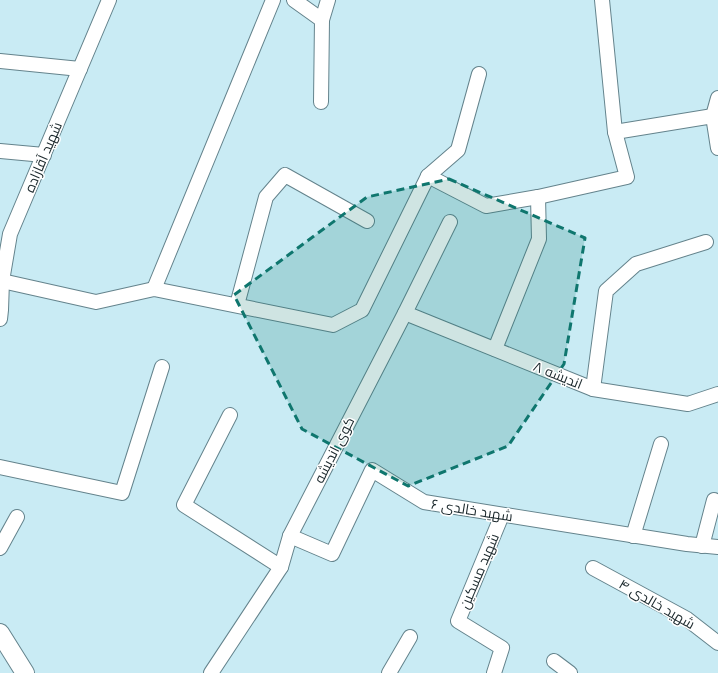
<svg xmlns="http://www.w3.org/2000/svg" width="718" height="673" font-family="Lora,Cairo,serif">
<rect width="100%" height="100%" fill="#c9ebf4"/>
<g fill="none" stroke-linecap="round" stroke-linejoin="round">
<defs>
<g id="minor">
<polyline points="294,0 322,20 321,102"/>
<polyline points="322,20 328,0"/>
<polyline points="0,61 80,69"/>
<polyline points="713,116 718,98"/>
<polyline points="615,132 713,116 718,148"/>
<polyline points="0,151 44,155"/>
<polyline points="428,176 486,206 538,197 627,177 615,132 602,0"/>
<polyline points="2,281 96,302 154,289 333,325 362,310 428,176 458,150 479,74"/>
<polyline points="154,289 273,0"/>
<polyline points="237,305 266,197 285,175 367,221"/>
<polyline points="405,313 593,389 688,404 718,394"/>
<polyline points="0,319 1,310 2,281 10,234 109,0"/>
<polyline points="495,349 539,239 538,197"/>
<polyline points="593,389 606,291 636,264 706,242"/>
<polyline points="230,415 184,505 281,567"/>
<polyline points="0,467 122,493 162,367"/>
<polyline points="290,536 332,554 372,470 424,502 687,544 718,547"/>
<polyline points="633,536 661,444"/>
<polyline points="702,546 714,500"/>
<polyline points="0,548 17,517"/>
<polyline points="593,568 687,619 718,643"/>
<polyline points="554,661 570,673"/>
<polyline points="211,673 281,567 290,536 405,313 450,222"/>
<polyline points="389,673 410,637"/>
<polyline points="494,673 502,648 458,621 502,515"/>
</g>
<polyline id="tertiary" points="0,633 25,673"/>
</defs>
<use href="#minor" stroke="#64838c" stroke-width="16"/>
<use href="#tertiary" stroke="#64838c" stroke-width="20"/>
<use href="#minor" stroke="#fff" stroke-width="14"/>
<use href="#tertiary" stroke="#fff" stroke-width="18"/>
</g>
<path fill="#0f766e" fill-opacity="0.2" stroke="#0f766e" stroke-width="3" stroke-dasharray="8 5" stroke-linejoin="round" d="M449,179l136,59 -21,126 -56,82 -100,40 -106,-57 -68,-134 133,-98z"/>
<g text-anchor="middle" stroke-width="3" stroke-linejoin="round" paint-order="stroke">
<g font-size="14" fill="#19262a" stroke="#fff">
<text transform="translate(43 157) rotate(-67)" y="5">شهید آقازاده</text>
<text transform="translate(558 375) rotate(22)" y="5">اندیشه ۸</text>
<text transform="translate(334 450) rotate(-63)" y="5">کوی اندیشه</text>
<text transform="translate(472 510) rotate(9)" y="5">شهید خالدی ۶</text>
<text transform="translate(479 571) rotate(-67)" y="5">شهید مسکین</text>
<text transform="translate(657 604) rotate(30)" y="5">شهید خالدی ۴</text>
</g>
</g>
</svg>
